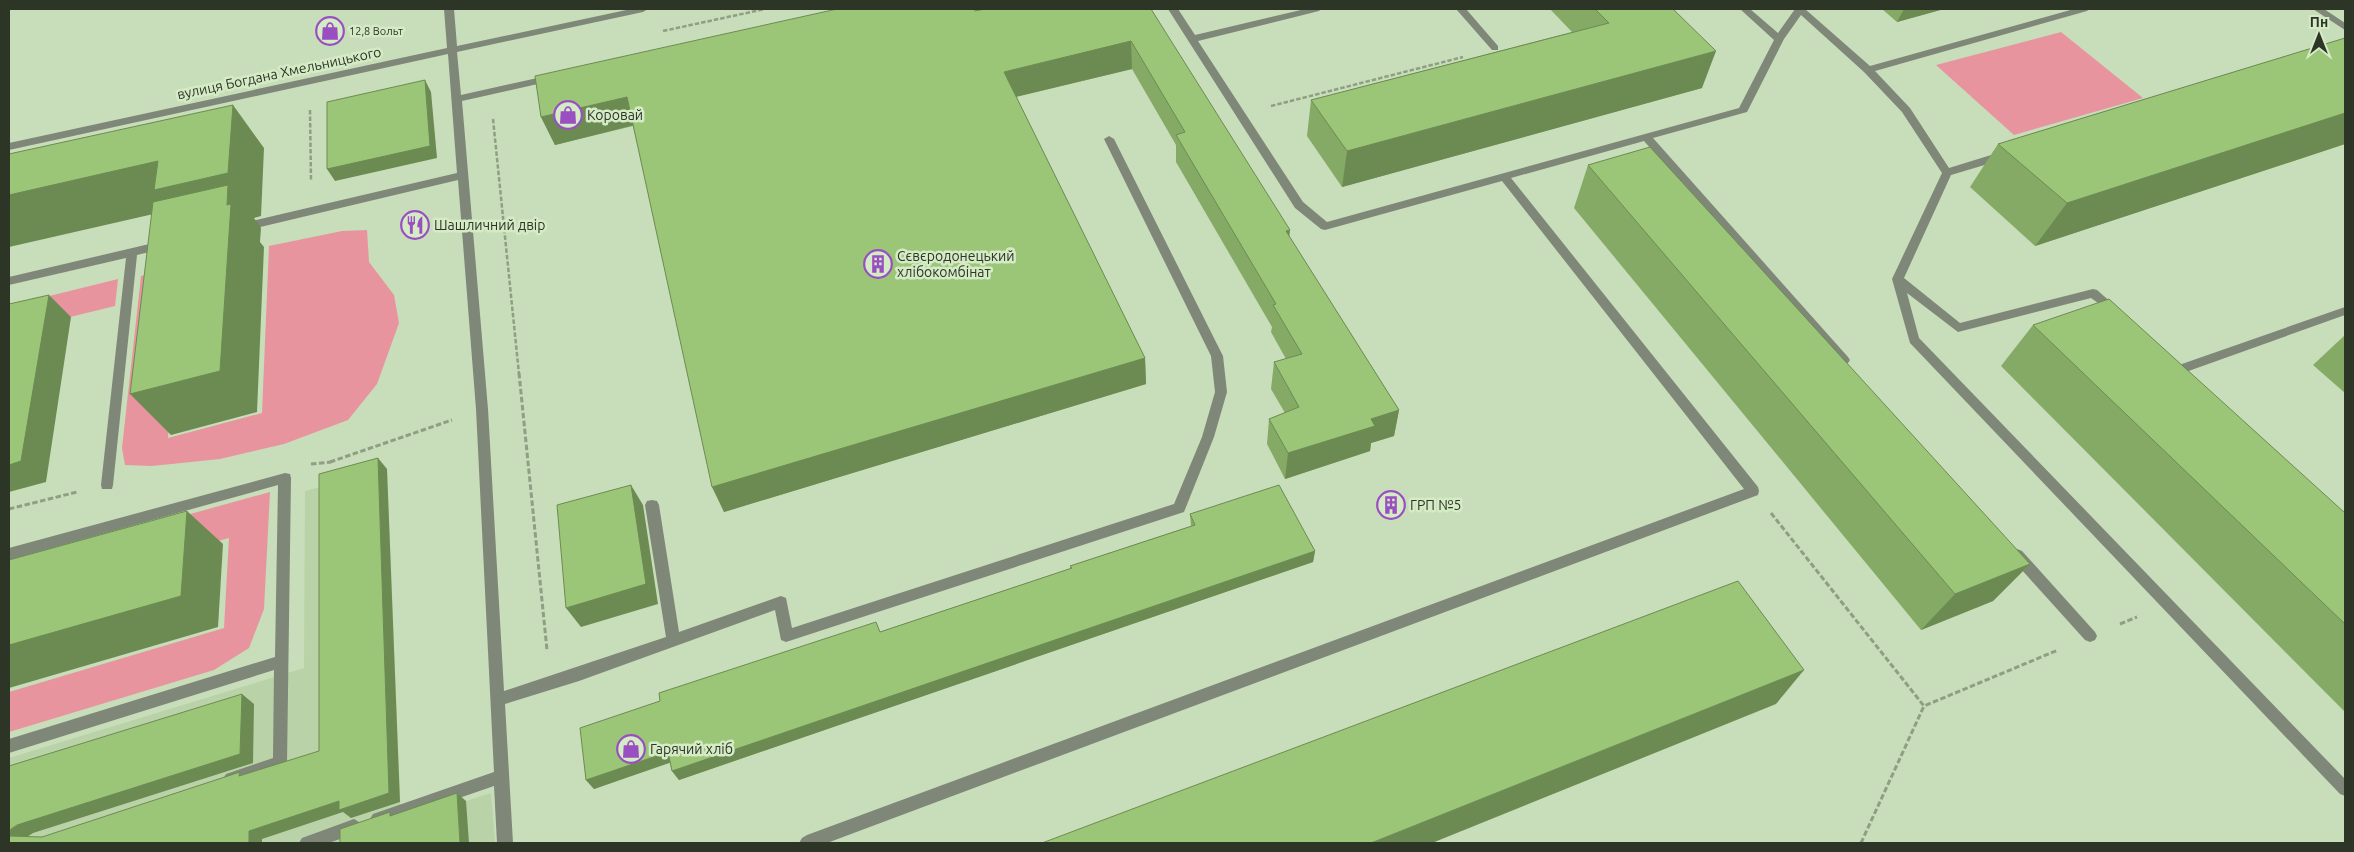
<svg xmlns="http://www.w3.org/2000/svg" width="2354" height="852" font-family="Ubuntu,sans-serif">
<rect width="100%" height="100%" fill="#c8ddb9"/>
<polygon fill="#b9d2a7" points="387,469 401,822 491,793 495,843 9,843 9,758 304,668 305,491"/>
<g fill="#e8949e">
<polygon points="2061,32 2143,98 2014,135 1936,65"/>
<polygon points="367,230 369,262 394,295 399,323 377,384 348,420 284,444 220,459 152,466 125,465 122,448 141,276 181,266 168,438 262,413 269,246 342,231"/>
<polygon points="118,279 115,306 9,332 9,306"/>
<polygon points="270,492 264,609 249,648 214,670 9,732 9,692 224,628 229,538 9,599 9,564"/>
</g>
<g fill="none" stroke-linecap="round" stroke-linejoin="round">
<g stroke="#8f9f83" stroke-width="2.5" stroke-dasharray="4.5 2" stroke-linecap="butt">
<polyline points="663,31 765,9"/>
<polyline points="1271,106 1463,57"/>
<polyline points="310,110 311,181"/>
<polyline points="493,119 519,374"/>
</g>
<g stroke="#8f9f83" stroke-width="3" stroke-dasharray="5.5 2.5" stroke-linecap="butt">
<polyline points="519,373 547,650"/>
<polyline points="330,462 452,420"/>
<polyline points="311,464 331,462"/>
<polyline points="9,509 77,492"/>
<polyline points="1771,513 1924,706 2058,650"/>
<polyline points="2120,624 2137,617"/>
<polyline points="1861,843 1924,706"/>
</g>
<g fill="#7f8778" fill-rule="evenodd">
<polygon points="444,9 454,9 457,46 631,9 648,9 643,12 457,52 461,95 551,75 556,78 551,81 462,101 488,409 504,691 666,637 645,505 647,501 652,500 657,501 659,505 679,632 781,596 786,598 792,628 1174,504 1202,437 1215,392 1211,356 1104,139 1109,136 1114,139 1223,356 1227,392 1214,437 1184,512 786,642 781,640 775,610 579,681 505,704 513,843 497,843 494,786 378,826 373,824 370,819 373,814 494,772 476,409 458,180 243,231 237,227 243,223 457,173 448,54 9,150 9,143 447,48"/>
<polygon points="1168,9 1178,9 1195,35 1305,9 1321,9 1319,11 1198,41 1303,202 1327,222 1739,108 1774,40 1740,9 1750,9 1778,33 1795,9 1805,9 1870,66 2074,9 2089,9 2087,11 1875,71 1910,108 1949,168 2004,151 2009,155 2008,158 1951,175 1904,278 1960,323 2093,289 2097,290 2121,311 2115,315 2091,298 1958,332 1907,293 1919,338 2345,779 2345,796 2340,794 1910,343 1892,279 1942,173 1902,112 1864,72 1801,15 1784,39 1747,112 1653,138 1848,357 1850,360 1848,363 1840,363 1644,141 1511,178 1758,487 1759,491 1758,495 827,843 799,843 802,838 807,835 1744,489 1502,181 1325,230 1321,229 1295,208"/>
<polygon points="1456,9 1466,9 1498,46 1498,50 1492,50"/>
<polygon points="2313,9 2324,9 2345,23 2345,30"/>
<polygon points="162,241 166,242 168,245 166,248 137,255 113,485 112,489 102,489 101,485 126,258 9,285 9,277"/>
<polygon points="2345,307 2345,315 2183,373 2177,368 2179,365"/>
<polygon points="285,473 290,474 291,478 287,763 285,768 231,786 226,784 223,779 226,774 273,758 274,670 9,753 9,739 275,657 278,485 9,560 9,548"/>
<polygon points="2017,549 2022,551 2095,632 2097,636 2095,640 2090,642 2085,640 2012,559 2010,555 2012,551"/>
<polygon points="354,819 359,822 362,827 359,832 329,843 299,843 302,838"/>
</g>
</g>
<g fill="#85aa66">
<polygon points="1151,9 1289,237 1399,410 1394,436 1371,443 1370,451 1285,479 1267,444 1269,419 1285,413 1271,389 1274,362 1286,359 1271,332 1272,327 1176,162 1176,145 1132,69 1016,97 1145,358 1146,384 724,512 633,126 555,145 541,117 975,11"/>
<polygon points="1550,9 1673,9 1702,88 1342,187 1307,136 1311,100 1572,32"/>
<polygon points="1882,9 1944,9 1897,22"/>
<polygon points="2345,38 2345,144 2035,246 1970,187 1998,144"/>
<polygon points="1588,165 2030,564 1993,601 1921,630 1574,208"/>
<polygon points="2033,325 2345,513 2345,712 2001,366"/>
<polygon points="2345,335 2345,393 2313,365"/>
<polygon points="1190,514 1315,551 1313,562 679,780 672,771 670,762 594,789 586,780 880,632 1070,569 1070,566 1191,526"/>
</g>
<g fill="#6c8b53">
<polygon points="1904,9 1944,9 1897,22"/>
<polygon points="1131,41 1132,69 1007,99 1004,72"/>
<polygon points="1716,51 1702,88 1342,187 1347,151"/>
<polygon points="425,80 431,92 437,158 335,181 327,169"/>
<polygon points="627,97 638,124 555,145 541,117"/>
<polygon points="233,105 264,148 261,216 254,218 261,228 260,242 264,247 257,412 171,435 130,394 171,210 9,247 9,195"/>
<polygon points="2345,113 2345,144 2035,246 2067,203"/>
<polygon points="1290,230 1287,257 1286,231"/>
<polygon points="49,295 71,317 46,482 9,492 9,465"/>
<polygon points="1145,358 1146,384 724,512 712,487"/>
<polygon points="1399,410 1394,436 1371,443 1370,451 1285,479 1288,453 1371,419"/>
<polygon points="378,458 387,469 400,802 351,818 343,812 262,839 262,843 249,843 249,831 339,801"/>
<polygon points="631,485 643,505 658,604 581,627 566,608"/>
<polygon points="187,511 223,544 218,627 9,688 9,645"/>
<polygon points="1315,551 1313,562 679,780 672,771"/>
<polygon points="2030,564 1993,601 1921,630 1955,594"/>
<polygon points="1804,670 1776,704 1432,843 1371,843"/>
<polygon points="242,694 254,704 253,763 33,833 27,837 9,836 11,829"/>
<polygon points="668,752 675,761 594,789 586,780"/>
<polygon points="457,793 466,801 469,843 460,843"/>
</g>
<g fill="#9bc677" stroke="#6c8b53">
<polygon points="837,9 974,9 975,11 985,9 1151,9 1290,230 1286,231 1399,410 1371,419 1375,426 1288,453 1269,419 1299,407 1274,362 1302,354 1273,305 1276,304 1176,135 1185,132 1131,41 1004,72 1145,358 712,487 627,97 541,117 535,76"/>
<polygon points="1595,9 1673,9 1716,51 1347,151 1311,100 1609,23"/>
<polygon points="2345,38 2345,113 2067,203 1998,144"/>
<polygon points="425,80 430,146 327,169 327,102"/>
<polygon points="233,105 228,173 154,190 158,161 9,195 9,154"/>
<polygon points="1650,147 2030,564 1955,594 1588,165"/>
<polygon points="228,185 227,205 231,204 220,371 130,394 153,202"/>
<polygon points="49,295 21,461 9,465 9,304"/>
<polygon points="2109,299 2345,513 2345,624 2033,325"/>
<polygon points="378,458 389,793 339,810 339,801 249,831 249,843 9,843 9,836 42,837 240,772 239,776 319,751 319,474"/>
<polygon points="631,485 646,584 566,608 557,505"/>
<polygon points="1279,485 1315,551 672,771 668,752 586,780 580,728 660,701 659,693 876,622 880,632 1072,568 1070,566 1195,525 1190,514"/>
<polygon points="187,511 181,596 9,645 9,560"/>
<polygon points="1738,581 1804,670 1371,843 1042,843"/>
<polygon points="242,694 240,754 17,825 11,829 9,836 9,766"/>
<polygon points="457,793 460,843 340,843 340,829 390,812 390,816"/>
</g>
<defs>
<symbol id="shop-ring" viewBox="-11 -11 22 22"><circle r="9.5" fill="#d5ebc6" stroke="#994fc2" stroke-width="1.5"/><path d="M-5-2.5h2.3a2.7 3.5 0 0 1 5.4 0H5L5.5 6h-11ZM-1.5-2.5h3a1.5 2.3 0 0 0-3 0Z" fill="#994fc2"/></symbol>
<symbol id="restaurant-ring" viewBox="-11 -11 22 22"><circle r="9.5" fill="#d5ebc6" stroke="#994fc2" stroke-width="1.5"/><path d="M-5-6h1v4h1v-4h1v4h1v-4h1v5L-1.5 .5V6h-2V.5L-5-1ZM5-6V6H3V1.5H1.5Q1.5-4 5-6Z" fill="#994fc2"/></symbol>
<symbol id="building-ring" viewBox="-11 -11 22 22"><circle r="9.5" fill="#d5ebc6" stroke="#994fc2" stroke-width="1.5"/><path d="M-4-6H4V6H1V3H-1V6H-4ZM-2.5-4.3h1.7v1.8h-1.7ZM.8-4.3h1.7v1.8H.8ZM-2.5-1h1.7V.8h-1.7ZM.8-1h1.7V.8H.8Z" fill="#994fc2"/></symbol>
</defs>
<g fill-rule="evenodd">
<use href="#shop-ring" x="314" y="15" width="32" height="32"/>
<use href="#shop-ring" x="552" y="99" width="32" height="32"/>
<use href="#restaurant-ring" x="399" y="209" width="32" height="32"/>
<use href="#building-ring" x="862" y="248" width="32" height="32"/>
<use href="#building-ring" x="1375" y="489" width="32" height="32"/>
<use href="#shop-ring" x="615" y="733" width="32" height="32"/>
</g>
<g text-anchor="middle" stroke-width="5" stroke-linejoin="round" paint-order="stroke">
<g font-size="11" fill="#2d3527" stroke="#d5ebc6" text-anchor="start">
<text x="349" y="35">12,8 Вольт</text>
</g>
<g font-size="14" fill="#2d3527" stroke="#d5ebc6">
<text transform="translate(279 73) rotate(-12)" y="5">вулиця Богдана Хмельницького</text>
</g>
<g font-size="14" fill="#2d3527" stroke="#d5ebc6" text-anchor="start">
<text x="587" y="120">Коровай</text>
<text x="434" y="230">Шашличний двір</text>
<text x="897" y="261">Сєвєродонецький<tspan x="897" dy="16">хлібокомбінат</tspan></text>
<text x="1410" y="510">ГРП №5</text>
<text x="650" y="754">Гарячий хліб</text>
</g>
</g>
<rect width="2354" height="852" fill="none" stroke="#2d3527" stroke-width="20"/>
<g transform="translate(2319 35)" stroke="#d5ebc6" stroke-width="4" paint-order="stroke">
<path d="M0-4L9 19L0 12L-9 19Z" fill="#2d3527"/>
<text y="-8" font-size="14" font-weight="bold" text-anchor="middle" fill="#2d3527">Пн</text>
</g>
</svg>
